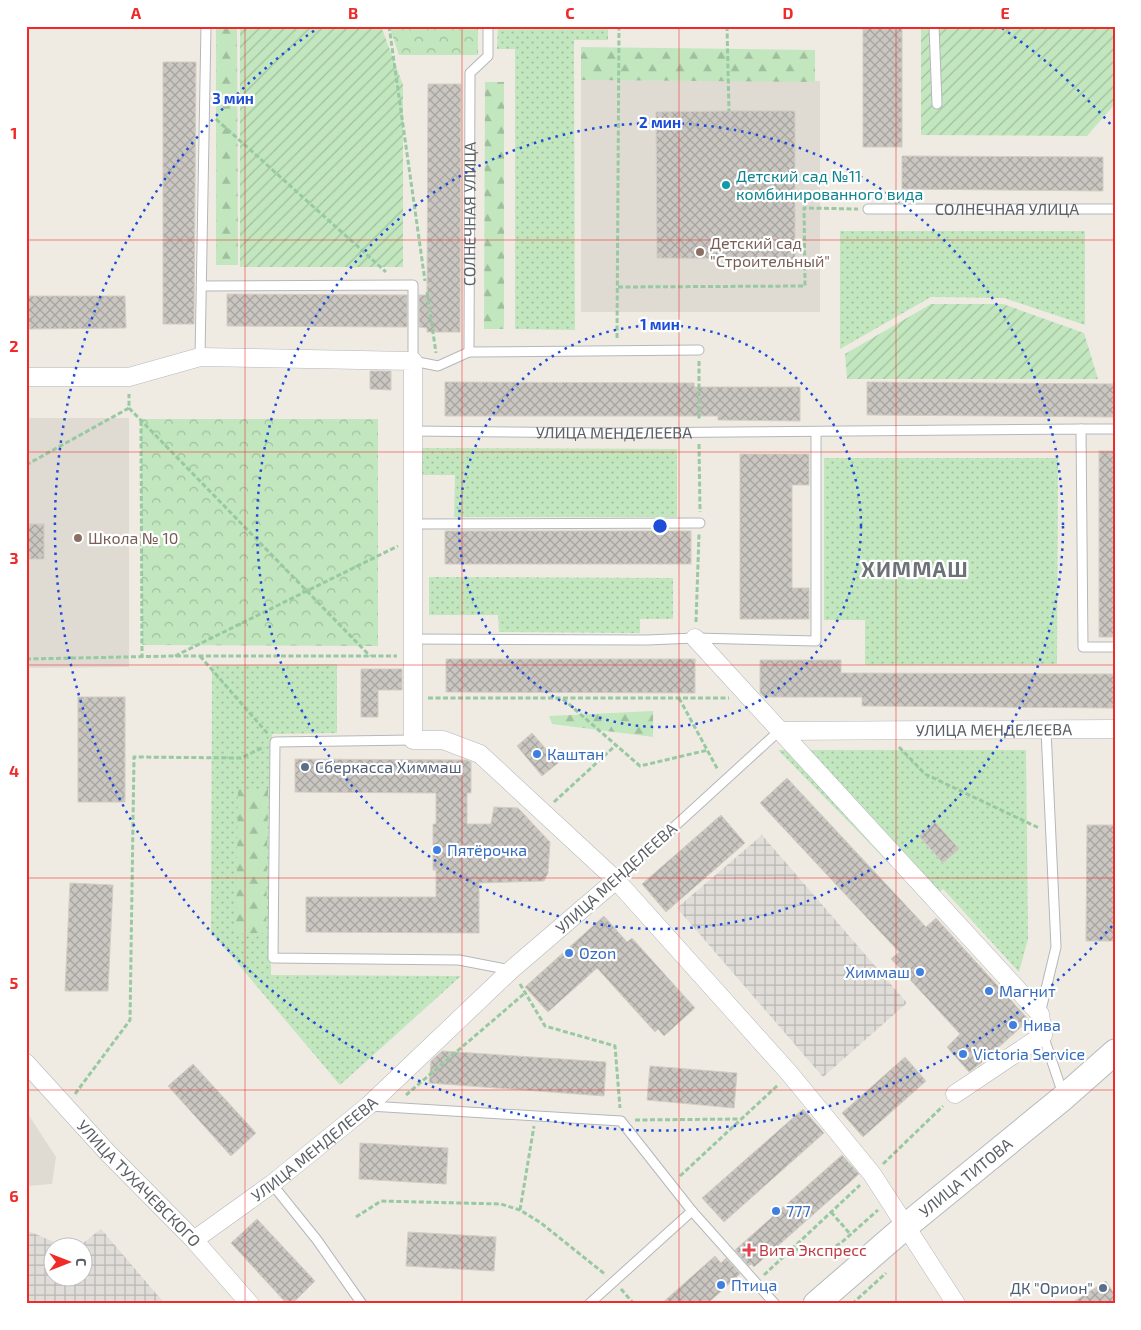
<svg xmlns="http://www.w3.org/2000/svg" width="1141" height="1330" font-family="'Exo 2',sans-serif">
<defs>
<pattern id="industrial-grid" width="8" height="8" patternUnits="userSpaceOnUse" patternTransform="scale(1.25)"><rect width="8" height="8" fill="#e0ddd8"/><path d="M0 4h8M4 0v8" fill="none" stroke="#b9b7b3"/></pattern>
<pattern id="grass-dots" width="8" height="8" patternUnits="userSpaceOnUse" patternTransform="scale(1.25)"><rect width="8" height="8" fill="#c2e7bf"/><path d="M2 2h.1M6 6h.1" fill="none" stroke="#a1bf9f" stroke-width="1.8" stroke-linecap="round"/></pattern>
<pattern id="forest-firs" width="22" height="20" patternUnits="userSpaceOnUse" patternTransform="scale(1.25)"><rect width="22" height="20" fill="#c2e7bf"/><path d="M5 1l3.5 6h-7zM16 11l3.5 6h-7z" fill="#a1bf9f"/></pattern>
<pattern id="park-crowns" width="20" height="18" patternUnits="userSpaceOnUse" patternTransform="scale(1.25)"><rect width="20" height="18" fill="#c2e7bf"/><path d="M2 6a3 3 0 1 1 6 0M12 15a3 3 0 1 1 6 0" fill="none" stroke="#a1bf9f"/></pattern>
<pattern id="garden-furrows" width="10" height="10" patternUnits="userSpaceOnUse" patternTransform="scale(1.25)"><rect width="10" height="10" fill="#c2e7bf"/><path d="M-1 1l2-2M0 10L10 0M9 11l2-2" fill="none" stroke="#a1bf9f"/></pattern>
<pattern id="building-cross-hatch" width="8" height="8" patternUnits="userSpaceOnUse" patternTransform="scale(1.25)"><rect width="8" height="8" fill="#cac6c1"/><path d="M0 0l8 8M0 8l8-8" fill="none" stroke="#a7a4a0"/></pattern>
</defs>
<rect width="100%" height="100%" fill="#efebe3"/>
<g fill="url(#industrial-grid)">
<polygon points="762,835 907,1003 823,1077 677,908"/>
<polygon points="101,1229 165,1304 26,1304 26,1230 66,1247 52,1248 52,1278 82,1278 82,1248 78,1247"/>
</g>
<g fill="#dfdad2">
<polygon points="581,80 820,81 820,312 581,312"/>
<polygon points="26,418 129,418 129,667 26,668"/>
<polygon points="26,1111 56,1157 52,1184 26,1186"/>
</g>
<g fill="url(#grass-dots)">
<polygon points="498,26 608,26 608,40 574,40 575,330 515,329 515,49 497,49"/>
<polygon points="840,231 1085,231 1085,325 1004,298 931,297 840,349"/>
<polygon points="419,448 677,449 677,517 454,517 455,475 419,475"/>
<polygon points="824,458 1058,458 1057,664 865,665 865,620 824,620"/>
<polygon points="429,577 673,578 673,619 640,619 640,633 499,632 498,615 429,615"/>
<polygon points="337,664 337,733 272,734 271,975 461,976 340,1085 211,932 212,665"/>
<polygon points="778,750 1026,750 1028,939 1019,972 943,889 928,903"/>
</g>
<g fill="url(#forest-firs)">
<polygon points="216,26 237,26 238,265 216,265"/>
<polygon points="581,47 815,50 815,82 581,80"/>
<polygon points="485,82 504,82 504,329 484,329"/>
<polygon points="653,711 653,737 552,724 549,716"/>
<polygon points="238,789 268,789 266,933 236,933"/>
</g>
<g fill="url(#park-crowns)">
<polygon points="389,26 478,26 478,55 399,55"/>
<polygon points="141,419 378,419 378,646 142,645"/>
</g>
<g fill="url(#garden-furrows)">
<polygon points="240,26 381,26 403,85 403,267 240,267"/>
<polygon points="921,26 1115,26 1115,104 1087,136 921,135"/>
<polygon points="931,304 1003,304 1084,333 1098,379 847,379 845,354"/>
</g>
<g fill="url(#building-cross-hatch)" stroke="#d4cdc2">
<rect x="863" y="26" width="39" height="121"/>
<polygon points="163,62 196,62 194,324 163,324"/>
<polygon points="428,84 461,84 460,332 427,332 427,328 419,327 419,295 427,295"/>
<polygon points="729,111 795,111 795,259 657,258 656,112"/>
<polygon points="902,156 1103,157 1103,191 902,189"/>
<polygon points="227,294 407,295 407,327 227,326"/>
<polygon points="26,296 125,296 126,328 26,329"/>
<polygon points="370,371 391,371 391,390 370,389"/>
<polygon points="445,382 694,383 694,387 800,387 800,421 718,420 718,416 445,416"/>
<polygon points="867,382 1115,384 1115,417 867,415"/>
<rect x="1099" y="451" width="16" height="186"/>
<polygon points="740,454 809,454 809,485 792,485 792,588 809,588 809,619 740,619"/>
<rect x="26" y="524" width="18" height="35"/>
<rect x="445" y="531" width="246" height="33"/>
<polygon points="446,659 695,659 695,693 446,692"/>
<polygon points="760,660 841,660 841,673 1115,674 1115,708 862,706 862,697 764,697 760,693"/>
<polygon points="361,669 402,669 402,690 378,690 378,717 361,717"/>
<rect x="78" y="697" width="47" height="105"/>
<polygon points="532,733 558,763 542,776 517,746"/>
<polygon points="295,759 466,760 471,762 471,793 467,793 467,824 491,824 494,807 518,808 550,842 548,873 544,881 479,883 479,933 306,932 306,897 436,897 436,870 433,870 433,824 436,824 436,793 295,792"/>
<polygon points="787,778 926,927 936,918 1029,1020 980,1064 969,1072 947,1047 960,1034 891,959 899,952 760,803"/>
<polygon points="721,815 745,843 666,912 642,884"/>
<polygon points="935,822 959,849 943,863 919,836"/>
<polygon points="1087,825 1115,825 1115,941 1086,941"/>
<polygon points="70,883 113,885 108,991 65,991"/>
<polygon points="604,916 627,942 632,938 695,1008 664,1036 658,1029 655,1032 597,968 548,1012 525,987"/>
<polygon points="442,1051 606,1062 604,1096 429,1083 431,1061"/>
<polygon points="905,1057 926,1081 863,1137 842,1113"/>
<polygon points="193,1064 256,1133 231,1156 168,1086"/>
<polygon points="650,1066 737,1073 734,1108 647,1100"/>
<polygon points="803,1109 824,1133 724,1222 702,1198"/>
<polygon points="360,1143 448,1148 446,1184 359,1179"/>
<polygon points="842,1155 859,1174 754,1267 751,1264 749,1266 735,1250"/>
<polygon points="257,1219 315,1281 292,1304 287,1304 231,1243"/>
<polygon points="408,1232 496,1237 494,1271 406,1266"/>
<polygon points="715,1256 721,1263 726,1258 740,1274 707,1304 661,1304"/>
<polygon points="1106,1281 1115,1295 1115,1304 1070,1304"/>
</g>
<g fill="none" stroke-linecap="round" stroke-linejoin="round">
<defs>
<g id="lane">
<polyline points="934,26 937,104"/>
<path id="s1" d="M868,209h247"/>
<polyline points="202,286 413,285 413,361 438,366 469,352 699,350"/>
<path id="s2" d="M469,352l1,-279 18,-17v-30"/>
<polyline points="200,357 206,26"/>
<polyline points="1081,429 1115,429"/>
<path id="s3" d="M412,431l202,2 467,-4 2,218h32"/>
<polyline points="412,524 700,523"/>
<polyline points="413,639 647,640 695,638 816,641 816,433"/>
<polyline points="413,740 275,742 273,958 459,960 511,970"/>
<polyline points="616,880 779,731"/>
<polyline points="1040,1014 1056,947 1046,730"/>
<polyline points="1043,1035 1063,1094"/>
<polyline points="369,1106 621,1121 692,1211 775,1304"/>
<polyline points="272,1184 317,1240 362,1304"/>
<polyline points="589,1304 692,1211"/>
</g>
<g id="street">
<polyline points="26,377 129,377 200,357 413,361 413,740 443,740 480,754 616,880 790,1074 872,1174 956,1304"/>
<polyline points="695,638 1040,1014 1043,1035 955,1094"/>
<path id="s4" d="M779,731l336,-2"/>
<path id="s5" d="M26,1063l81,89 87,88 56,64"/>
<path id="s6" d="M194,1240l78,-56 96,-78 143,-136 105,-90"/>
</g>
<g id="secondary">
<path id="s7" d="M816,1304l90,-78 158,-129 51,-45"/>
</g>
</defs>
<use href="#lane" stroke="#b4b7bb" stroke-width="11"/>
<use href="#street" stroke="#b4b7bb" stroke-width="19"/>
<use href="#secondary" stroke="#b5b9be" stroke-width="27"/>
<g stroke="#98c9a2" stroke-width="3" stroke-dasharray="5 2.5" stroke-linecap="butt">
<polyline points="389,26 425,281"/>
<polyline points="727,26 729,111"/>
<polyline points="216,119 386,272"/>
<polyline points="618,287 805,286 804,208 858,209"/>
<polyline points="427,292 436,353"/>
<polyline points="617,338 619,26"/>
<polyline points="699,361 699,420"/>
<polyline points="129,408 370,656"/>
<polyline points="141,421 142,657"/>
<polyline points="699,444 700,512"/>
<polyline points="26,465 129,408 129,394"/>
<polyline points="696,622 699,534"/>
<polyline points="175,656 398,546"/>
<polyline points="200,656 268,734"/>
<polyline points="26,659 174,656 397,656"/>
<polyline points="428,698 729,698"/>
<polyline points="679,698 718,770"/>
<polyline points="563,699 640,766 708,750"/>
<polyline points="899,747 925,774 1039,828"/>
<polyline points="554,802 616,745"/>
<polyline points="520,984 545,1026 615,1046 620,1108"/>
<polyline points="75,1094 130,1020 134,757 241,758 264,747"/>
<polyline points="406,1095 525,993"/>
<polyline points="635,1120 739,1119"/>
<polyline points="883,1164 943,1106"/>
<polyline points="680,1176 778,1085"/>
<polyline points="520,1210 534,1126"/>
<polyline points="831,1212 851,1235"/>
<polyline points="356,1217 381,1201 501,1204 520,1210 541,1223 606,1275"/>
<polyline points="793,1249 826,1253 842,1242 878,1210"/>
<polyline points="764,1275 860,1185"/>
<polyline points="621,1289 634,1304"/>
<polyline points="852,1304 886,1273"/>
</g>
<use href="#lane" stroke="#fff" stroke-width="9"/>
<use href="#street" stroke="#fff" stroke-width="18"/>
<use href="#secondary" stroke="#fff" stroke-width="25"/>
</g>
<path fill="none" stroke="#ef2a29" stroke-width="1" stroke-opacity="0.55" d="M245,26v1278M462,26v1278M679,26v1278M896,26v1278M26,240h1089M26,452h1089M26,665h1089M26,878h1089M26,1090h1089"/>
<g fill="none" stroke="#1d4ed8" stroke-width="2.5" stroke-dasharray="2.5 5">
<circle cx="660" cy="526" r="201"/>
<circle cx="660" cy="526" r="403"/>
<path d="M1112 926A604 604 0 1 1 318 28M1002 28A604 604 0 0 1 1112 126"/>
</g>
<circle fill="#0f9aa8" stroke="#fff" stroke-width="2" cx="726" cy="185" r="5"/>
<g fill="#8d6e63" stroke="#fff" stroke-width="2">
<circle cx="700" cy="252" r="5"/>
<circle cx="78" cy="538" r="5"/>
</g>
<g fill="#3f7fe0" stroke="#fff" stroke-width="2">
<circle cx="537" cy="754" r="5"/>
<circle cx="437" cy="850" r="5"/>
<circle cx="569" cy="953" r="5"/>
<circle cx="920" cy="972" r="5"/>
<circle cx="989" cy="991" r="5"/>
<circle cx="1013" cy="1025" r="5"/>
<circle cx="963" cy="1054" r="5"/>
<circle cx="776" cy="1211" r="5"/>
<circle cx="721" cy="1285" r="5"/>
</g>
<g fill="#5c6f8a" stroke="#fff" stroke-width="2">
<circle cx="305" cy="767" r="5"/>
<circle cx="1103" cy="1288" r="5"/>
</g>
<path fill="#e0444e" stroke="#fff" stroke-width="2" d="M746.5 1242.5h5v5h5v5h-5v5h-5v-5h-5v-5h5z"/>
<g text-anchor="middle" stroke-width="4.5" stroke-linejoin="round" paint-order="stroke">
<g font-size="16" fill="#0d838f" stroke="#fff" text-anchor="start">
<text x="736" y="182">Детский сад №11<tspan x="736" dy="18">комбинированного вида</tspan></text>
</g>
<g font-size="16" fill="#5c6065" stroke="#fff">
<text dy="6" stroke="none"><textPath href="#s1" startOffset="139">СОЛНЕЧНАЯ УЛИЦА</textPath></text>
<text dy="6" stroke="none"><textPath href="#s2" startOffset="138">СОЛНЕЧНАЯ УЛИЦА</textPath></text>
<text dy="6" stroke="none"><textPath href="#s3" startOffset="202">УЛИЦА МЕНДЕЛЕЕВА</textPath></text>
<text dy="6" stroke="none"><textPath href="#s4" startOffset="215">УЛИЦА МЕНДЕЛЕЕВА</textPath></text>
<text transform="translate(616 878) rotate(-42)" y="6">УЛИЦА МЕНДЕЛЕЕВА</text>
<text dy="6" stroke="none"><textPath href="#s6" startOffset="151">УЛИЦА МЕНДЕЛЕЕВА</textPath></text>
<text dy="6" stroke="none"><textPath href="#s7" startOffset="196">УЛИЦА ТИТОВА</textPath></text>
<text dy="6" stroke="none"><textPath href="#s5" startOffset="165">УЛИЦА ТУХАЧЕВСКОГО</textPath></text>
</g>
<g font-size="16" fill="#785e54" stroke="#fff" text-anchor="start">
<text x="710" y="249">Детский сад<tspan x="710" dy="18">"Строительный"</tspan></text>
<text x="88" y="544">Школа № 10</text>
</g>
<g font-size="16" fill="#366cbe" stroke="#fff" text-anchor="start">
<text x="547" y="760">Каштан</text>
<text x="447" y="856">Пятёрочка</text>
<text x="579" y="959">Ozon</text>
<text x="910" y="978" text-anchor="end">Химмаш</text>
<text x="999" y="997">Магнит</text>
<text x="1023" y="1031">Нива</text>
<text x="973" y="1060">Victoria Service</text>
<text x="786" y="1217">777</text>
<text x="731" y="1291">Птица</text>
</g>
<g font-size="16" fill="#4e5e75" stroke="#fff" text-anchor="start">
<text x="315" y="773">Сберкасса Химмаш</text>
<text x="1093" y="1294" text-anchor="end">ДК "Орион"</text>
</g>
<g font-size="16" fill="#be3a42" stroke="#fff" text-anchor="start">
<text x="759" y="1256">Вита Экспресс</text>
</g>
<g font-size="21" font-weight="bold" letter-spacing="1" fill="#6c7277" stroke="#fff">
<text x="915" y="577">ХИММАШ</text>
</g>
</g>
<circle cx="660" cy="526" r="8" fill="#1d4ed8" stroke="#fff" stroke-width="2.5"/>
<g font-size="15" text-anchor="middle" font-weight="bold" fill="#1d4ed8" stroke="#fff" stroke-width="4.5" stroke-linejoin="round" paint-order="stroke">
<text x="233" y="104">3 мин</text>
<text x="660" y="128">2 мин</text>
<text x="660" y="330">1 мин</text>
</g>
<rect width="1141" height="1330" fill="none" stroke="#ffffff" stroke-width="55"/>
<g transform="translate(68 1262) rotate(90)"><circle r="24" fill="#ffffff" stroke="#bebfc1"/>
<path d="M0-4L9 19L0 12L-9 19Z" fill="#ef2a29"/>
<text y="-8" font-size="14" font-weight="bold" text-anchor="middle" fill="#5c6065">С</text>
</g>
<rect x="28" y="28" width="1086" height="1274" fill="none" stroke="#ef2a29" stroke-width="2"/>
<g font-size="16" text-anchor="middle" font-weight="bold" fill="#ef2a29">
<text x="136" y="19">A</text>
<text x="353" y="19">B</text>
<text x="570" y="19">C</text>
<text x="788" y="19">D</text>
<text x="1005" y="19">E</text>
<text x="14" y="139">1</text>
<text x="14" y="352">2</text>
<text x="14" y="564">3</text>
<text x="14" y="777">4</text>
<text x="14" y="989">5</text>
<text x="14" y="1202">6</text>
</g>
</svg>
